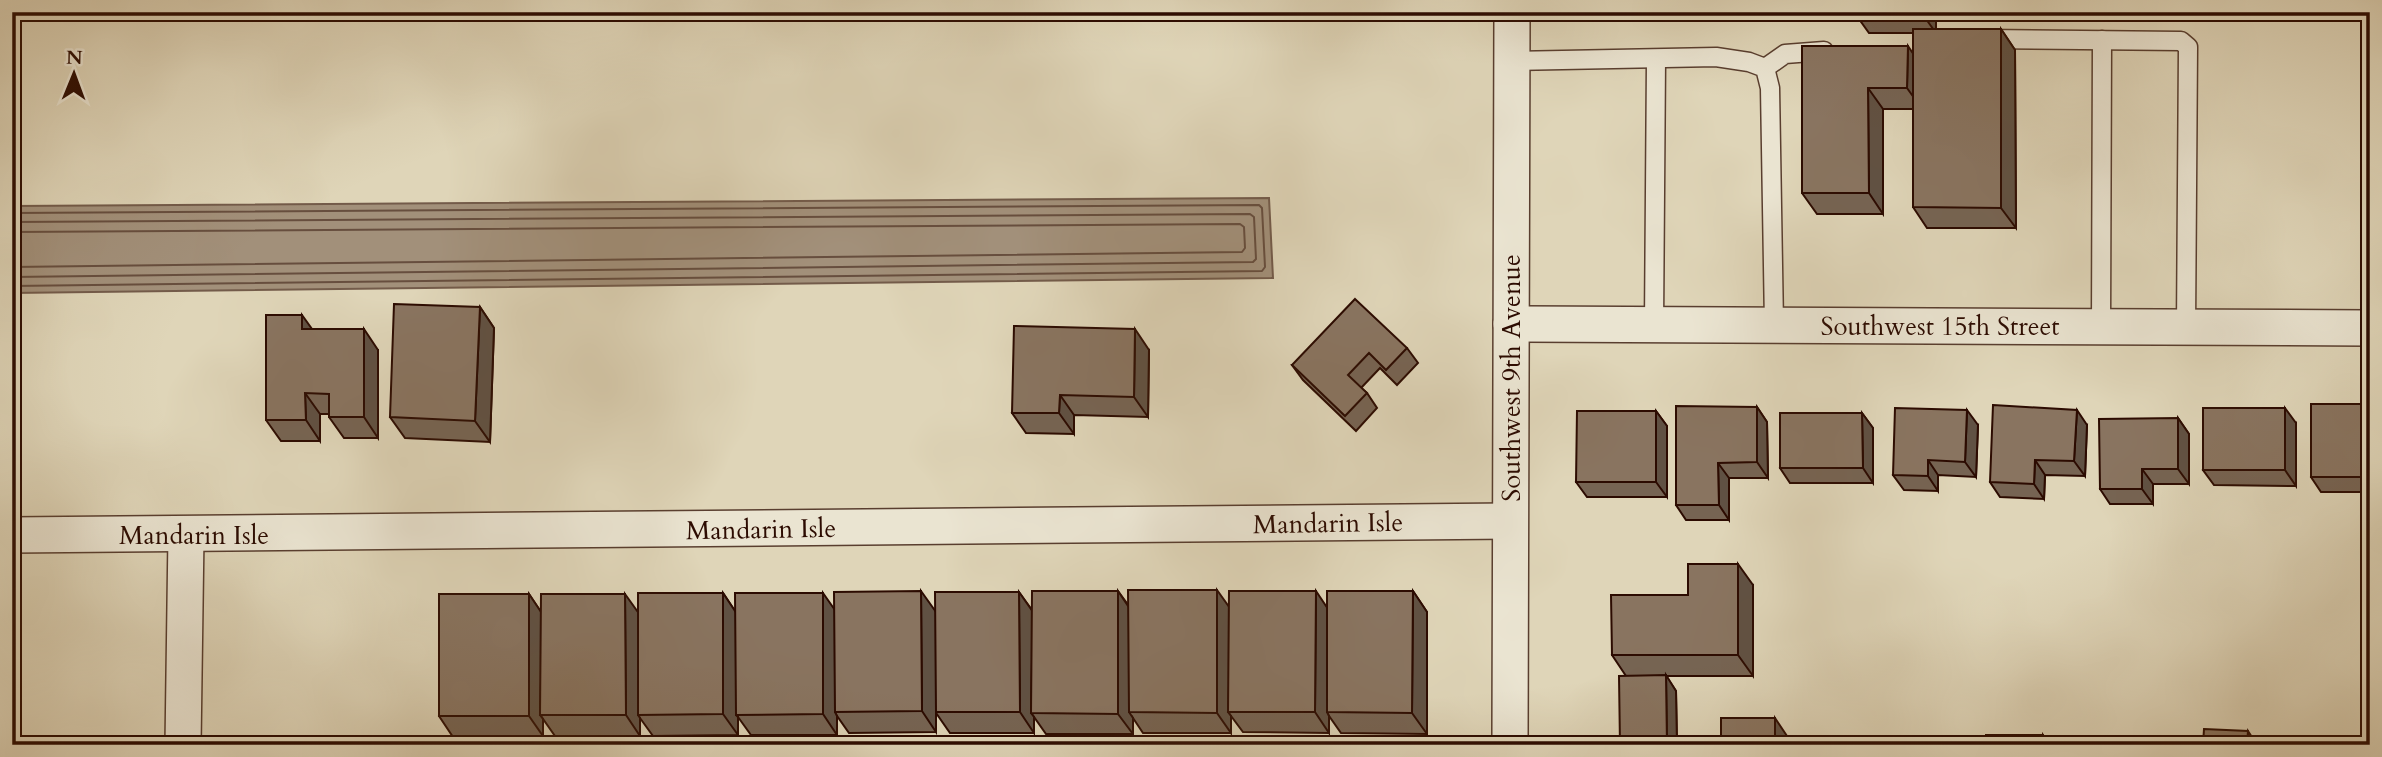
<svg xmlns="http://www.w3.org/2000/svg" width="2382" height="757" font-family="Cardo,serif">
<rect width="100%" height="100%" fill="#dfd5b8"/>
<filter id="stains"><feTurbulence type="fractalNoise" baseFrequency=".00286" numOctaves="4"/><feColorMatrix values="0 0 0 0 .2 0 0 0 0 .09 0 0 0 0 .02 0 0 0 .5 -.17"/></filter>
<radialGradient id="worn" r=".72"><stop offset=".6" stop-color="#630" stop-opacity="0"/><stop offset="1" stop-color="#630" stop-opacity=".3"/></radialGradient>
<polygon fill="#a2907a" stroke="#735b4a" stroke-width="2" points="1269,198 1273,278 12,293 12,206"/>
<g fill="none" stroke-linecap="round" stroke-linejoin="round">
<g stroke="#674e3e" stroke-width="2">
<polyline points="12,213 1259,205 1262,208 1265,267 1262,271 12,286"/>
<polyline points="12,222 1250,214 1254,217 1256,259 1253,262 12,277"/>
<polyline points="12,232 1240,224 1244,227 1245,248 1242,252 12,267"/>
</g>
<defs>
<g id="lane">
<polyline points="1984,39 2181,41 2188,47 2186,328"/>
<polyline points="1511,61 1716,57 1749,62 1765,68 1770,88 1774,325"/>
<polyline points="1765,68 1785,54 1824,51"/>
<polyline points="1654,324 1656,60"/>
<polyline points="2101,327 2102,40"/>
</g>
<g id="street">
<polyline points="1511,324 2370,328"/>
<polyline points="12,535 1510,521"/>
<polyline points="183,745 186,535"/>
<polyline points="1510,745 1512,12"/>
</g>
</defs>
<use href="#lane" stroke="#593e2f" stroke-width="21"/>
<use href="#street" stroke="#593e2f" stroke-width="38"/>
<use href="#lane" stroke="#eae4d1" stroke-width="18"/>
<use href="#street" stroke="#eae4d1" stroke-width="35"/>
</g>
<g fill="#766453" stroke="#2c0b01" stroke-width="2">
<polygon points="1854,12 1936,12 1936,29 2001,29 2015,50 2016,228 1927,228 1913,207 1913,109 1883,109 1883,214 1817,214 1802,193 1802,46 1913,53 1913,33 1869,33"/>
<polygon points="480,307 494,328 490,442 405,438 390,417"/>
<polygon points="312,329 378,350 378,438 344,438 329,417 329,414 320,414 320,441 281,441 266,420"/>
<polygon points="1407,348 1418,363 1397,385 1380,368 1361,388 1367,393 1377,408 1356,431 1303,380 1292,365"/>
<polygon points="1149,350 1148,417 1074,415 1074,434 1026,433 1012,413"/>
<polygon points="2370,387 2370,492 2321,492 2311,477 2366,404"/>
<polygon points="1757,407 1767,422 1768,478 1729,478 1729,520 1686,520 1676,505"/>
<polygon points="1656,411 1667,426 1667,497 1587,497 1576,482"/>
<polygon points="1862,413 1873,428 1873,483 1790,483 1780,468"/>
<polygon points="2178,418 2189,434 2189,484 2153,484 2153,504 2110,504 2100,489"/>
<polygon points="2296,423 2296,486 2214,485 2203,470"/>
<polygon points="1978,425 1976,477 1938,475 1938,491 1904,490 1893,475"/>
<polygon points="2087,425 2085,476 2045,475 2044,499 2000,497 1990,482"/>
<polygon points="1753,585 1753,676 1666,676 1676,691 1677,745 1620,745 1626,676 1612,655 1688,595"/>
<polygon points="1118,591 1129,606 1229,608 1327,607 1413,591 1427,612 1427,734 1341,733 1329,716 1329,733 1243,732 1231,716 1231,733 1143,733 1133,718 1133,734 1046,734 1034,717 1034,733 950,733 936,713 936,732 849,733 837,716 837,735 751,735 738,717 738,735 653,736 640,718 640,736 555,736 543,719 543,736 453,737 439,716 529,594 541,612 638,612 723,593 735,611 834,609 935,611 1019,592 1032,610"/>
</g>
<g fill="#605143" stroke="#2c0b01" stroke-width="2">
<polygon points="1921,12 1936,12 1936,33"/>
<polygon points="2001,29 2015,50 2016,228 2001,208"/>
<polygon points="1908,46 1922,67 1922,109 1907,88"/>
<polygon points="1868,88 1883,109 1883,214 1869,193"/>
<polygon points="480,307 494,328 490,442 475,421"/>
<polygon points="302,315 317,336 302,329"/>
<polygon points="364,329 378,350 378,438 364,417"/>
<polygon points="1135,329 1149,350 1148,417 1134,397"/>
<polygon points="12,345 14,348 15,440 12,436"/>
<polygon points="305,393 320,414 320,441 306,420"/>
<polygon points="1060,395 1074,415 1074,434 1059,413"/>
<polygon points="1757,407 1767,422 1768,478 1757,462"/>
<polygon points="2285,408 2296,423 2296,486 2285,470"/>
<polygon points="1967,410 1978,425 1976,477 1965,462"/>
<polygon points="2077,410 2087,425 2085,476 2074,461"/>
<polygon points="1656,411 1667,426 1667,497 1656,482"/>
<polygon points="1862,413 1873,428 1873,483 1863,468"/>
<polygon points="2178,418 2189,434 2189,484 2178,469"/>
<polygon points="1928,460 1938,475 1938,491 1928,476"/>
<polygon points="2035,460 2045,475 2044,499 2034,484"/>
<polygon points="1718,463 1729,478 1729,520 1719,505"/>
<polygon points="2142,469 2153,484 2153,504 2142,489"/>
<polygon points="1738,564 1753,585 1753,676 1738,655"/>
<polygon points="1217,590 1232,611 1228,712 1231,716 1231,733 1217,713"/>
<polygon points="921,591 936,612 936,732 922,711"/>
<polygon points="1118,591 1132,612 1129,712 1133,718 1133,734 1118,714"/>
<polygon points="1316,591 1330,612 1327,712 1329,716 1329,733 1315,712"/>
<polygon points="1413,591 1427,612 1427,734 1412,713"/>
<polygon points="1019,592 1033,612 1031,713 1034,717 1034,733 1020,712"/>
<polygon points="723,593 737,614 736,715 738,717 738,735 723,714"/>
<polygon points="823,593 837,613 835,712 837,716 837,735 823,714"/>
<polygon points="529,594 543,615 540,715 543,719 543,736 529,716"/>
<polygon points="625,594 640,615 638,715 640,718 640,736 626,715"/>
<polygon points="1666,675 1676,691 1677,745 1667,745"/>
<polygon points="1775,718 1789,739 1789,745 1775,745"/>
<polygon points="2248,731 2257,745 2247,745"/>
<polygon points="2043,735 2050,745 2043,745"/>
</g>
<g fill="#897460" stroke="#2c0b01" stroke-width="2">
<polygon points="1913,29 2001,29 2001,208 1913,207"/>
<polygon points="1802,46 1908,46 1907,88 1868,88 1869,193 1802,193"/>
<polygon points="1355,299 1407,348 1386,370 1369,353 1348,375 1367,393 1345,416 1292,365"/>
<polygon points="394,304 480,307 475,421 390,417"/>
<polygon points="266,315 302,315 302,329 364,329 364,417 329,417 329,394 305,393 306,420 266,420"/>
<polygon points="1014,326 1135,329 1134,397 1060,395 1059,413 1012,413"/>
<polygon points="2366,387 2370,387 2370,477 2311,477 2311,404 2366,404"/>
<polygon points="1993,405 2077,410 2074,461 2035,460 2034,484 1990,482"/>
<polygon points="1676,406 1757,407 1757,462 1718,463 1719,505 1676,505"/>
<polygon points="1895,408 1967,410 1965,462 1928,460 1928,476 1893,475"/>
<rect x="2203" y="408" width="82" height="62"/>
<polygon points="1577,411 1656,411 1656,482 1576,482"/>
<polygon points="1780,413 1862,413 1863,468 1780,468"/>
<polygon points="2178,418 2178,469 2142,469 2142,489 2100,489 2099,419"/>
<polygon points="1688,564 1738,564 1738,655 1612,655 1611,595 1688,595"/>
<polygon points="1128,590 1217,590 1217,713 1129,712"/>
<polygon points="921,591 922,711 835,712 834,592"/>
<polygon points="1032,591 1118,591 1118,714 1031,713"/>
<polygon points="1229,591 1316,591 1315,712 1228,712"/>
<polygon points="1327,591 1413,591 1412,713 1327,712"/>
<polygon points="935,592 1019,592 1020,712 936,712"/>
<polygon points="638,593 723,593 723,714 638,715"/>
<polygon points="735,593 823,593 823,714 736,715"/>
<rect x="439" y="594" width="90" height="122"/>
<polygon points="541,594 625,594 626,715 540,715"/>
<polygon points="1666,675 1667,745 1620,745 1619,676"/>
<rect x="1721" y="718" width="54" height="27"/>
<polygon points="2204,729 2248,731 2247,745 2203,745"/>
<rect x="1986" y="735" width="57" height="10"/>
</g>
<g text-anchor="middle" stroke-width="5" stroke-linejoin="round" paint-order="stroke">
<g font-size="26" fill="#2c0b01" stroke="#eae4d1">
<text x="1940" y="335">Southwest 15th Street</text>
<text transform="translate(1511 378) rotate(-90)" y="9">Southwest 9th Avenue</text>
<text transform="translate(1328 523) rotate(-1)" y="9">Mandarin Isle</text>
<text transform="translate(761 529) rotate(-1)" y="9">Mandarin Isle</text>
<text x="194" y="544">Mandarin Isle</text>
</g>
</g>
<rect width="2382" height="757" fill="none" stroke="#dfd5b8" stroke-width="42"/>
<rect x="14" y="14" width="2354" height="729" fill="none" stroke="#2c0b01" stroke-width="3.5"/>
<rect x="21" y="21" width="2340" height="715" fill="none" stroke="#2c0b01" stroke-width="2"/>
<g transform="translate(74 74) rotate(1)" stroke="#eae4d1" stroke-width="5" paint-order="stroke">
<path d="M0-5L12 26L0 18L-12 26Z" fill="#2c0b01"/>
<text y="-10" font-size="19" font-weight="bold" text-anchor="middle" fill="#2c0b01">N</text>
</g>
<rect width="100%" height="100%" filter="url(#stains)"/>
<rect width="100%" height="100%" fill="url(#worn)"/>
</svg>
